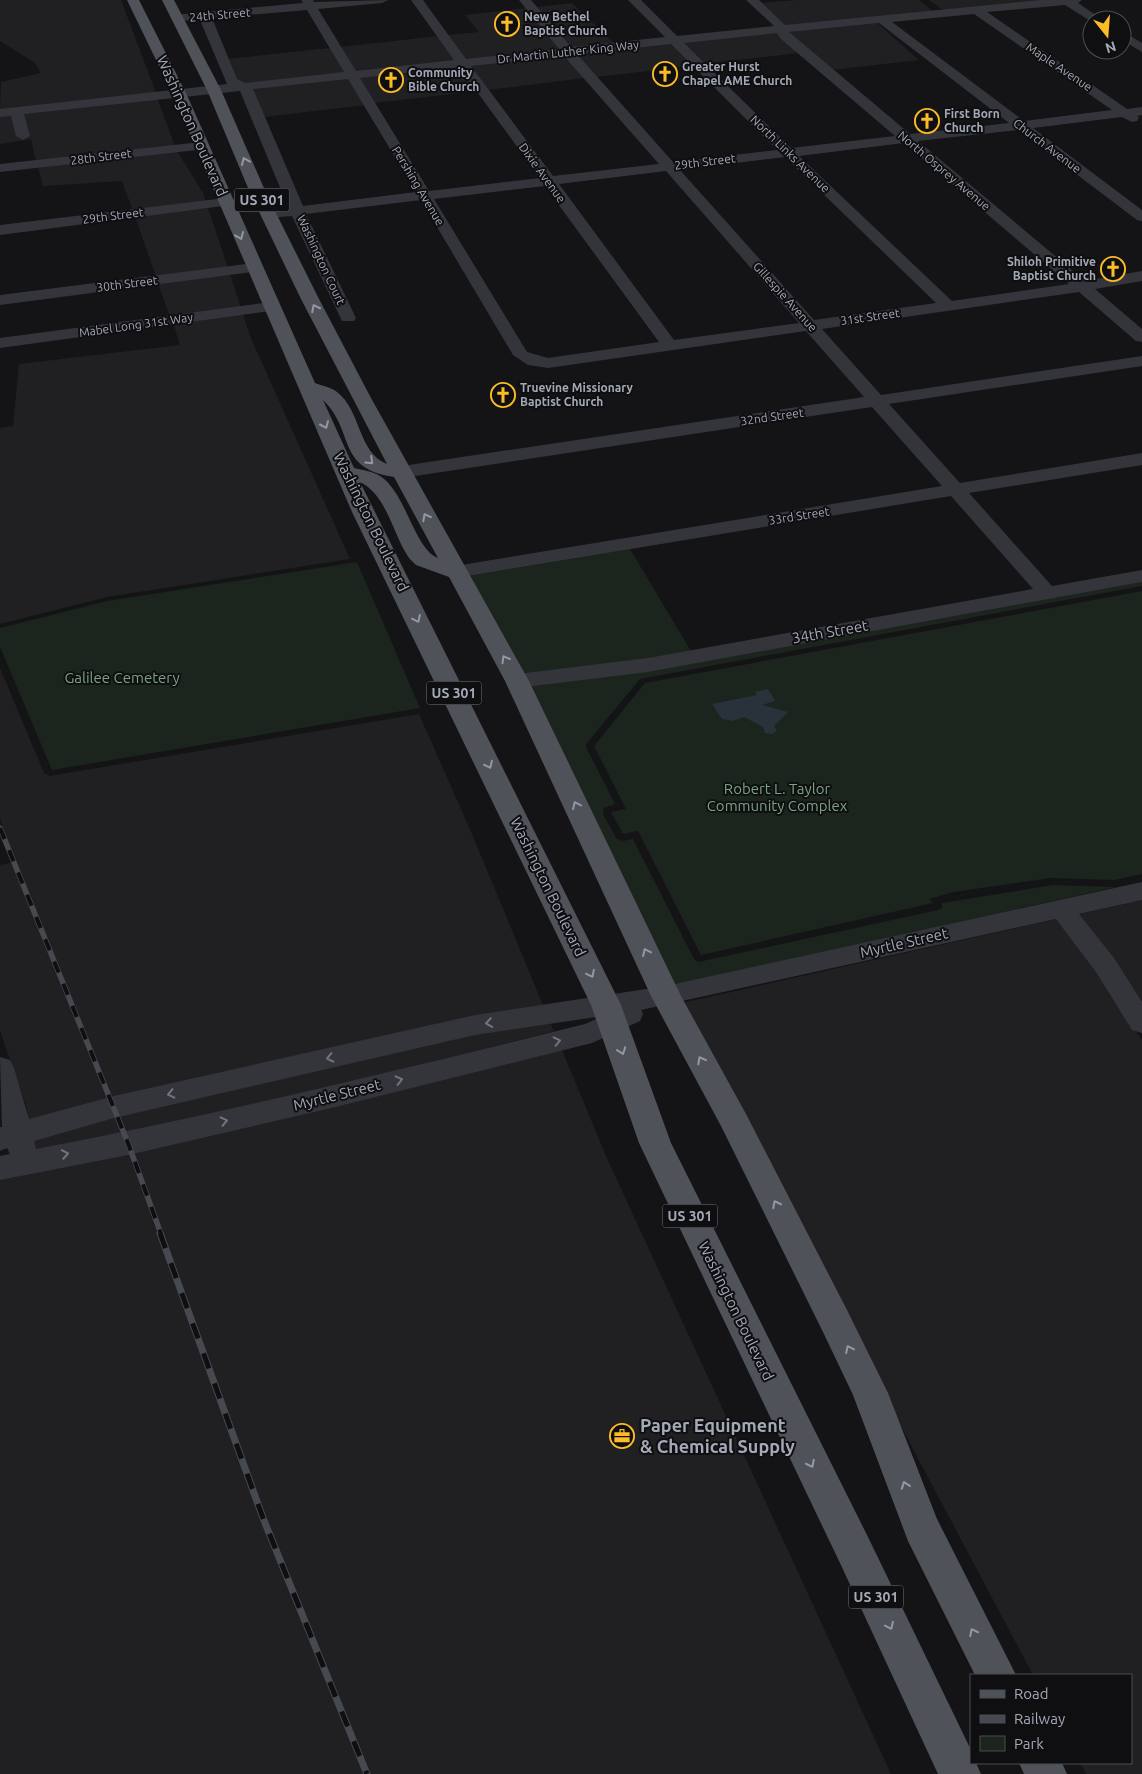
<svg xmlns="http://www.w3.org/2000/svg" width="1142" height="1774" font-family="Ubuntu,sans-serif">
<rect width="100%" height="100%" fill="#141416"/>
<g fill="#202023">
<polygon points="0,0 121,0 156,93 0,110 1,82 41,73 35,63 0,41"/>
<polygon points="797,0 919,0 934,12 785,26 761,3"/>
<polygon points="929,0 1056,0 944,11"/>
<polygon points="572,3 615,44 570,49 536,7"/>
<polygon points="527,8 560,50 466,61 448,35 479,32 465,15"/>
<polygon points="877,23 919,60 831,70 786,32"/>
<polygon points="776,31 800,53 703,64 679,41"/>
<polygon points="438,36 456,62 356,73 340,47"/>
<polygon points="670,42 693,66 595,77 573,53"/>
<polygon points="330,48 345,74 247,84 237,81 227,59"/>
<polygon points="564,54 585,78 487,90 469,65"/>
<polygon points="459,66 477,91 375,103 359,77"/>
<polygon points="348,78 365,105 264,117 251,88"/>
<polygon points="157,98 175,146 36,162 31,139 0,144 0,115"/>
<polygon points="177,151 203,193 206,202 133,211 122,181 43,186 38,167"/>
<polygon points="208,208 228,268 156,277 135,216"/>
<polygon points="230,274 241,308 170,317 158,283"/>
<polygon points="243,314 250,336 350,559 107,597 0,624 0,428 13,426 19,364 180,345 173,323"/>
<polygon points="0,668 44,773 50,776 419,714 472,834 543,1005 472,1016 112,1097 29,1120 26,1105 0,1031 0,865 14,862 0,818"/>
<polygon points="1142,900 1142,1007 1077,915"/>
<polygon points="1057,919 1095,968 1111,996 1142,1040 1142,1774 1086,1774 1080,1763 1131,1763 1131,1675 1033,1675 888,1402 682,1003"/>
<polygon points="550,1023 554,1031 324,1089 127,1132 35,1150 32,1140 115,1117 478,1034"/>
<polygon points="562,1050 606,1156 891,1774 0,1774 0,1179"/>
</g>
<g fill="#1b241d">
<polygon points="630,549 691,651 615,664 523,674 467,576"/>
<polygon points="357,562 420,708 52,770 0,647 0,628 107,601"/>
<polygon points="1142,582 1142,586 640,679 586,744 586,747 615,804 604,808 603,814 616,838 623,841 633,839 694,959 698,962 938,910 942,908 942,903 1053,885 1116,887 673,986 529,686 652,671"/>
<polygon points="1142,591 1142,874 1114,880 1050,878 954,892 929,899 933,903 701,955 638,831 623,834 611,812 626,809 594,746 645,683"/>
</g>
<polygon fill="#29323a" points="768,689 775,701 762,705 788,712 774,726 777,730 773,734 765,733 763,727 744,717 733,721 722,719 712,704 757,695 755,692"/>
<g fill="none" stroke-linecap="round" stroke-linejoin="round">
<g fill="#34353b" fill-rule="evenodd">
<path d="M301,0h12l1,2 74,-2 -6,3 -64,6 38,62 98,-11 -43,-60h12l43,59 93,-10 -40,-49h12l40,47 94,-10 -37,-37h13l36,36 97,-10 -28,-26h13l26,25 256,-25h41l-4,3 25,17h-11v2l-27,-17 -78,7 140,97 15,-2v8l-5,1 2,2 -2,3 -5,1 -10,-5 -89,11 109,82v11l-5,-1 -119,-90 -100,11 167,140 57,-10v10l-47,8 47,40v13l-6,-1 -57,-49 -257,37 59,66 261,-39v10l-253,38 71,79 182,-30v12l-173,28 83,93 90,-16v12l-494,90 -131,16 -8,-2 -3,-5 3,-5 8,-2 131,-16 385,-69 -82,-93 -496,82 -7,-2 -3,-4 3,-4 7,-2 487,-80 -70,-79 -470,71 -7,-2 -2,-4 2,-4 7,-2 462,-69 -58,-66 -258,37 -20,-3 -15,-10 -92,-155 -115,14 50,104 -2,3h-12l-50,-105 -23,2 -7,-4 2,-3 24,-4 -48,-116 -216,23 6,22 -7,4 -7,-4 -5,-20 -11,1v-8l227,-25 -27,-64 -27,1v-6l130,-12zM307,10l37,62 -99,11 -8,-4 -25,-61zM974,14l138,96 -88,11 -132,-99zM879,23l130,100 -99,11 -121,-102zM777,33l4,6 114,97 -104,12 -107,-105zM671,44l106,106 -104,12 -96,-108zM564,56l95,108 -106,12 -82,-110zM459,67l81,111 -111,13 -69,-113zM348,79l68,113 -113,14 -50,-117zM904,143l165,141 -117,17 -153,-145zM785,157l151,146 -122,17 -134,-150zM666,171l133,152 -125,17 -115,-156zM545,186l114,156 -111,16 -21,-6 -93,-153z"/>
<polygon points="1122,31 1142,43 1142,52 1122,40"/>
<polygon points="201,142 206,143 208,146 206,149 0,172 0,164"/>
<polygon points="226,198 231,199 233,202 231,205 0,235 0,225"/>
<polygon points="254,263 262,268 260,271 0,305 0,295"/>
<polygon points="271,302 277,304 279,307 277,310 0,348 0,338"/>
<path d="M1142,882v18l-63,14 35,44 28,44v31l-10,-3 -36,-58 -40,-53 -415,91 2,4 -3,7 -48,22 -265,66 -199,46 -128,25v-24l10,-2 -3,-6 -7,3v-24h2l-2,-70 10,3 4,8 15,51 85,-23 361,-81 191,-29zM603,1016l-18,8c-182,45 -364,90 -549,125l-2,-8 80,-23 361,-83z"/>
</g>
<g fill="#50525a" fill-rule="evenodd">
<path d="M127,0h12l47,93 129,290c7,3 16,4 22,9 24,18 21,61 50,72l-86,-165 -50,-104 -44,-105 -45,-90h12l47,90 46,105 52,104 52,99 158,283 152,315 65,118 101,196 41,83 49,126 79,156h-41l-67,-134 -55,-146 -30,-63 -102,-206 -70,-130 -146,-315 -56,-104 -33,-12 -7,-7c-16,-23 -22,-63 -49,-76l261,523 50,138 197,394 103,213v13h5l5,11h-43l-98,-211 -201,-420 -48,-138 -239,-493 -180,-419zM323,400c33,32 12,68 71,77l44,81c-24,-9 -32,-66 -58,-82 -8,-5 -18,-6 -26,-8z"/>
<polygon points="1019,1763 1062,1763 1067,1774 1024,1774"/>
</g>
<defs>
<polyline id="rail-far1" points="0,828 128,1143 161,1234"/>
<polyline id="rail" points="160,1233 263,1518 367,1774"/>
</defs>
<use href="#rail-far1" stroke="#474950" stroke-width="5.5"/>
<use href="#rail" stroke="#474950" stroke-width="7"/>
<use href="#rail-far1" stroke="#0f0f11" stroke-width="4" stroke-dasharray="12" stroke-linecap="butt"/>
<use href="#rail" stroke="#0f0f11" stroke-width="5" stroke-dasharray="16" stroke-linecap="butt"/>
</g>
<defs><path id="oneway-chevron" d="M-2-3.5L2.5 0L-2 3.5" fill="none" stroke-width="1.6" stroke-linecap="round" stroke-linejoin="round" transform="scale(1.25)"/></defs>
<g stroke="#9398a4">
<use href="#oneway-chevron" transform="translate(245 161) rotate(-113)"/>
<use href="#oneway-chevron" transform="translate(240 236) rotate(67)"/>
<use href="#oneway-chevron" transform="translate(315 308) rotate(-117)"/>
<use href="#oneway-chevron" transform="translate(325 425) rotate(66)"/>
<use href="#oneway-chevron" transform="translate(370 461) rotate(43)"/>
<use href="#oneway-chevron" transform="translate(426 517) rotate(-118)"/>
<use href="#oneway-chevron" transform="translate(417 619) rotate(64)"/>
<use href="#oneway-chevron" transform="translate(505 659) rotate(-120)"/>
<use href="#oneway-chevron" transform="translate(489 765) rotate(64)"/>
<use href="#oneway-chevron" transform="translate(576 805) rotate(-115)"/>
<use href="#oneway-chevron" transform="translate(646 952) rotate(-115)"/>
<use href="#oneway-chevron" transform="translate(591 974) rotate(64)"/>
<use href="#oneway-chevron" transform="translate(622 1051) rotate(70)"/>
<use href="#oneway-chevron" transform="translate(701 1060) rotate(-118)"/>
<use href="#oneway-chevron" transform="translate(776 1204) rotate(-117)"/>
<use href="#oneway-chevron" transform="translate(849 1349) rotate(-116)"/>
<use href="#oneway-chevron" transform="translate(811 1464) rotate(63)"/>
<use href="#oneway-chevron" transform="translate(905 1485) rotate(-110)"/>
<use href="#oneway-chevron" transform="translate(890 1626) rotate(65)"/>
<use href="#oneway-chevron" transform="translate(973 1632) rotate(-117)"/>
</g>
<g stroke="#72757f">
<use href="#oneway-chevron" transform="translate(489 1023) rotate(171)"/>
<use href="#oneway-chevron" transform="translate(557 1041) rotate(-13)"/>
<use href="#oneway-chevron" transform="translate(330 1058) rotate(167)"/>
<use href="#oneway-chevron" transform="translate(399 1080) rotate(-14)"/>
<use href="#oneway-chevron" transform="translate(171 1094) rotate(167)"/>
<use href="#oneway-chevron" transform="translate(224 1121) rotate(-13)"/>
<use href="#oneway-chevron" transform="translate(65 1154) rotate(-11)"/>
</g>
<defs>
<symbol id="church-ring" viewBox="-11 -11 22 22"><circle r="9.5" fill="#0f0f11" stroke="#fcbc25" stroke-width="1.5"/><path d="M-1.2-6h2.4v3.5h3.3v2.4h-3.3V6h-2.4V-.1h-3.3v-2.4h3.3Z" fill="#fcbc25"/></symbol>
<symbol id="office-ring" viewBox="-11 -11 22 22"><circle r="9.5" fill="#0f0f11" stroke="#fcbc25" stroke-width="1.5"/><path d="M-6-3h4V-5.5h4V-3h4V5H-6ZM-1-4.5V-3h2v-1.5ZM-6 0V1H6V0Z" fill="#fcbc25"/></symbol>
</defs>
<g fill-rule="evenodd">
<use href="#church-ring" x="493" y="10" width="28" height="28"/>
<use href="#church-ring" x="651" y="60" width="28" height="28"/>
<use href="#church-ring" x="377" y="66" width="28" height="28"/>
<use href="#church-ring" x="913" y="107" width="28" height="28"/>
<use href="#church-ring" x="1099" y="255" width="28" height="28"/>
<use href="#church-ring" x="489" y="381" width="28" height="28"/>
<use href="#office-ring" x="608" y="1422" width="28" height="28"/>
</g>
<g text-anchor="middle" stroke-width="4" stroke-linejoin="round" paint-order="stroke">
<g font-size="12" fill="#a4a9b7" stroke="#0f0f11">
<text transform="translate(220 15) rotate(-5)" y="4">24th Street</text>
<text transform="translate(568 52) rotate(-6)" y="4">Dr Martin Luther King Way</text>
<text transform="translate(1059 67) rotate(34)" y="4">Maple Avenue</text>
<text transform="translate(1047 146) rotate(37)" y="4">Church Avenue</text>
<text transform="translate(790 154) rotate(44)" y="4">North Links Avenue</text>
<text transform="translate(101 157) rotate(-7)" y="4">28th Street</text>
<text transform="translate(705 162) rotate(-7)" y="4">29th Street</text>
<text transform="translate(944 171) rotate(40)" y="4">North Osprey Avenue</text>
<text transform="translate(542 173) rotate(54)" y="4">Dixie Avenue</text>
<text transform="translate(418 186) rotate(59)" y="4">Pershing Avenue</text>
<text transform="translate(113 216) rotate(-7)" y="4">29th Street</text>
<text transform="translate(321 260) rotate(65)" y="4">Washington Court</text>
<text transform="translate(127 284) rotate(-7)" y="4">30th Street</text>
<text transform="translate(785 297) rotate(48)" y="4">Gillespie Avenue</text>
<text transform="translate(870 317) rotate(-8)" y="4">31st Street</text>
<text transform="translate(136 325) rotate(-8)" y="4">Mabel Long 31st Way</text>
<text transform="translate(772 417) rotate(-8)" y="4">32nd Street</text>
<text transform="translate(799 516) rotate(-9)" y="4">33rd Street</text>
</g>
<g font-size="12" font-weight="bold" fill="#a4a9b7" stroke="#0f0f11" text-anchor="start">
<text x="524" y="21">New Bethel<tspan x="524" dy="14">Baptist Church</tspan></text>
<text x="682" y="71">Greater Hurst<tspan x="682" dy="14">Chapel AME Church</tspan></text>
<text x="408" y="77">Community<tspan x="408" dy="14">Bible Church</tspan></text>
<text x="944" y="118">First Born<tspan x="944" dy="14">Church</tspan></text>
<text x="1096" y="266" text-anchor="end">Shiloh Primitive<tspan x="1096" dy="14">Baptist Church</tspan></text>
<text x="520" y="392">Truevine Missionary<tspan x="520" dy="14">Baptist Church</tspan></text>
</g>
<g fill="#0f0f11" stroke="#777b85" stroke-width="1">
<rect x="234.5" y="188.5" width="55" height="23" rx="4"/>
<rect x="426.5" y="681.5" width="55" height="23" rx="4"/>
<rect x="662.5" y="1204.5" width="55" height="23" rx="4"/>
<rect x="848.5" y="1585.5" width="55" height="23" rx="4"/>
</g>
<g font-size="14" font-weight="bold" fill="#a4a9b7">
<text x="262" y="205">US 301</text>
<text x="454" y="698">US 301</text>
<text x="690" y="1221">US 301</text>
<text x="876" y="1602">US 301</text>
</g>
<g font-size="15" fill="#a4a9b7" stroke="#0f0f11">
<text transform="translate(192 126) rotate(66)" y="5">Washington Boulevard</text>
<text transform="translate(371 522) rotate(64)" y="5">Washington Boulevard</text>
<text transform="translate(830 632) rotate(-10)" y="5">34th Street</text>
<text transform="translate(548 887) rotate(64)" y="5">Washington Boulevard</text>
<text transform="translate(904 943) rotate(-13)" y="5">Myrtle Street</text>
<text transform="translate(337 1095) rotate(-14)" y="5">Myrtle Street</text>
<text transform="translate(736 1311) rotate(64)" y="5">Washington Boulevard</text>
</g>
<g font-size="15" fill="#7aa37e" stroke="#0f0f11">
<text x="122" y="683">Galilee Cemetery</text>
<text x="777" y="794">Robert L. Taylor<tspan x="777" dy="17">Community Complex</tspan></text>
</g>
<g font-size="18" font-weight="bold" fill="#a4a9b7" stroke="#0f0f11" text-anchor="start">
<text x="640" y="1432">Paper Equipment<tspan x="640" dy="21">&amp; Chemical Supply</tspan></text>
</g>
</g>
<rect x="970" y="1674" width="162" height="90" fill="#0f0f11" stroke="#4b4d53"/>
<rect x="980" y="1690" width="25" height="8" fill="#50525a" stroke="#4b4d53"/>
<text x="1014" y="1699" font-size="15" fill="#a4a9b7">Road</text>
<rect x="980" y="1715" width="25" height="8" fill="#474950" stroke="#4b4d53"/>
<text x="1014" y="1724" font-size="15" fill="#a4a9b7">Railway</text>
<rect x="980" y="1736" width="25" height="15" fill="#1b241d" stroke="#4b4d53"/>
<text x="1014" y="1749" font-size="15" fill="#a4a9b7">Park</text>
<g transform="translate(1107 35) rotate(163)"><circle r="24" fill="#0f0f11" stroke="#4b4d53"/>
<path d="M0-4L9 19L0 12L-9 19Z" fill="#fcbc25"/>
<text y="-8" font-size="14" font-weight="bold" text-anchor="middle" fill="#a4a9b7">N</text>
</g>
</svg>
